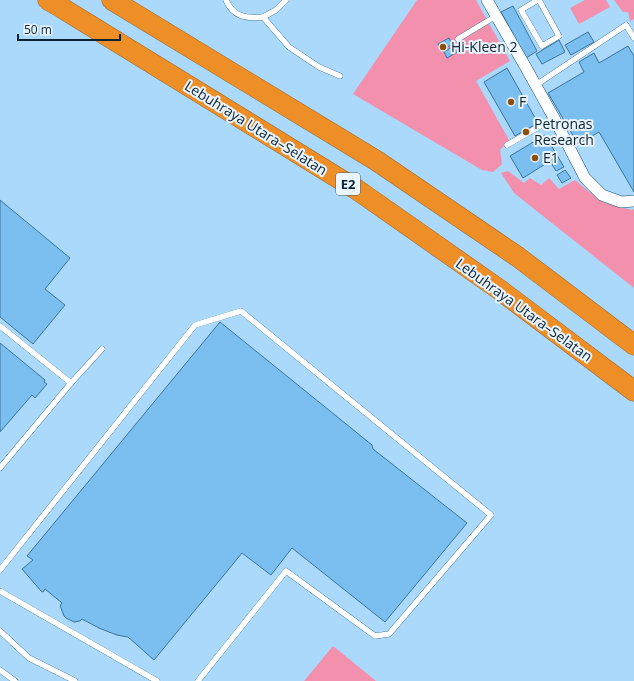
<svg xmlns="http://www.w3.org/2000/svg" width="634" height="681" font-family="'Open Sans',sans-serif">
<rect width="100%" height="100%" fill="#abd9fc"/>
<g fill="#f290ad">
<polygon points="417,0 476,0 510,61 476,81 509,140 500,150 502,164 493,172 482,170 353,94"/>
<polygon points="585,0 606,0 610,7 579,24 570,8"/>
<polygon points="614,0 634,0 634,19 630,21 628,12 623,12"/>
<polygon points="508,171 524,183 530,178 541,185 549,178 559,189 575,180 588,191 605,203 632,210 634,209 634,288 514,193 501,173"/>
<polygon points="333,646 376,681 304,681"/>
</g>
<g fill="#7bbff1" stroke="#3b739b">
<polygon points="513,6 537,51 526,58 501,12"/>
<polygon points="588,32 594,42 571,55 565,45"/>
<polygon points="449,38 452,44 442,51 438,44"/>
<polygon points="559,40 565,52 542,64 536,54"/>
<polygon points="453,46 457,52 447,58 444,52"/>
<polygon points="628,46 634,56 634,192 599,132 578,144 548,93 584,72 579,62 594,53 599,63"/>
<polygon points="507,68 538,123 515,136 484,82"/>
<polygon points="545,135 564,167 556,171 550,161 523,178 510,156"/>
<polygon points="565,170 571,178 562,183 557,175"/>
<polygon points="0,200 70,258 45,289 65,305 33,344 0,317"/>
<polygon points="220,322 372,445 373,449 467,523 385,622 292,548 271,575 242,553 154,660 128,637 117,635 109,632 99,628 82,619 80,621 74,622 66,618 64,616 61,608 60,606 62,603 45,589 43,592 41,591 22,569 33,560 27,556"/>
<polygon points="0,343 45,380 44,382 47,384 35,398 32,395 0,432"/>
</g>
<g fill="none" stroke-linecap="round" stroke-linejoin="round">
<defs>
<g id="service">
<path d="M226,0c7,17 21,19 37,17l26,30 30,20 21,9"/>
<polyline points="538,0 521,10 542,46 559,36 539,0"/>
<polyline points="263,17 276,10 286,0"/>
<polyline points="458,39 496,16"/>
<polyline points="536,85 626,25 634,38"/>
<polyline points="507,145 554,118"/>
<polyline points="0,326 71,383"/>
<polyline points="0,468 71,383 102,349"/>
<polyline points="0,570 195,325 241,311 491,515 389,634 375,636 286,571 198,681"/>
<polyline points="0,591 157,681"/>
<polyline points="0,631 29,658 75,681"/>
<polyline points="0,670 15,681"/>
</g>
<polyline id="minor" points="487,0 525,66 554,118 585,178 602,195 621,202 634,201"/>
<g id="motorway">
<polyline points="48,0 62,8 356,189 500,290 634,391"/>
<polyline points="112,0 377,161 518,257 634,345"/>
</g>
</defs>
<use href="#service" stroke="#155177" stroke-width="6"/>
<use href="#minor" stroke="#155177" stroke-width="12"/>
<use href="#motorway" stroke="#9e682b" stroke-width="21"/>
<use href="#service" stroke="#fff" stroke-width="5.5"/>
<use href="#minor" stroke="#fff" stroke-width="11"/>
<use href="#motorway" stroke="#ed8e27" stroke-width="20"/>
</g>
<g fill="#8a4f0b" stroke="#eaf5fe" stroke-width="1.5">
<circle cx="443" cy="47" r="4"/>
<circle cx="511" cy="102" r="4"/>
<circle cx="526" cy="132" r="4"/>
<circle cx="535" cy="158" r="4"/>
</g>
<g text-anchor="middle" stroke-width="4" stroke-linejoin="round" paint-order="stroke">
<rect fill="#eaf5fe" stroke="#4d616f" stroke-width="1" x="336" y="173" width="24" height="22" rx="3"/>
<g font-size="13" font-weight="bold" fill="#0a2232">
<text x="348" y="189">E2</text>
</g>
<g font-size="14" fill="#0a2232" stroke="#eaf5fe" text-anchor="start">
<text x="451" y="52">Hi-Kleen 2</text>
<text x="519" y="107">F</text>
<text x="534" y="129">Petronas<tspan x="534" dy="16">Research</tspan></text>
<text x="543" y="163">E1</text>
</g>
<g font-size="14" fill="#0a2232" stroke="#eaf5fe">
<text transform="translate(256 128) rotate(32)" y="5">Lebuhraya Utara–Selatan</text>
<text transform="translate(524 310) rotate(36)" y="5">Lebuhraya Utara–Selatan</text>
</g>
</g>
<path d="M18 34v6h102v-6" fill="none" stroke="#0a2232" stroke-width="2"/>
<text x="24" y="34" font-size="12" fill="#0a2232" stroke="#eaf5fe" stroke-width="3" paint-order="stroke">50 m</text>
</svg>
